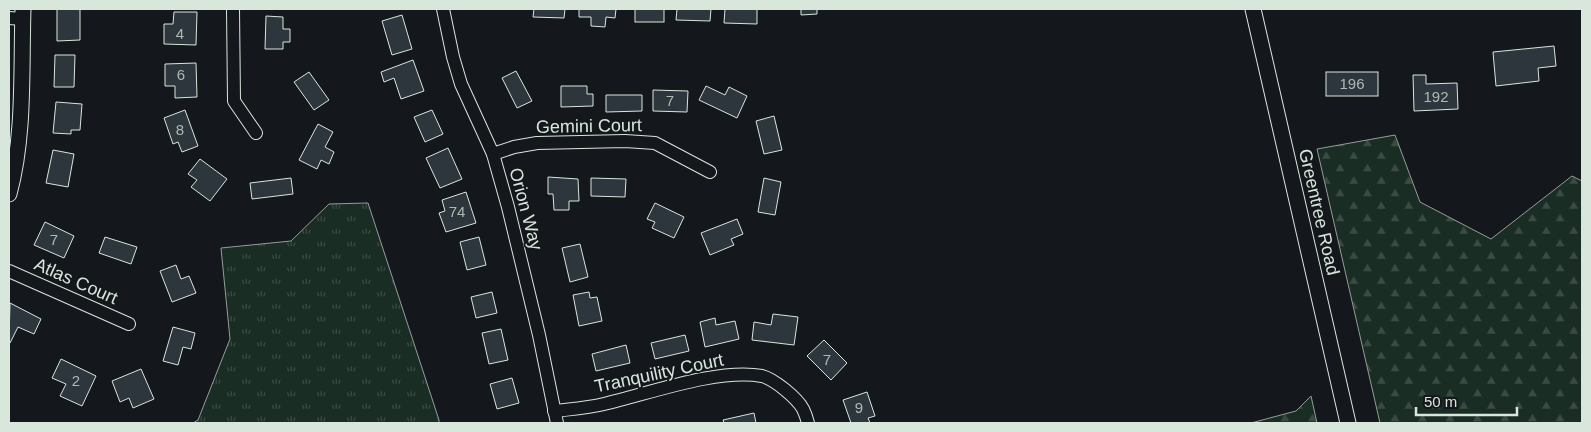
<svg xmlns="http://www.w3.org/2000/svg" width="1591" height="432" font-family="Arial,sans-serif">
<defs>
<pattern id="grass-tufts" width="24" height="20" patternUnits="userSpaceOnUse" patternTransform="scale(1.25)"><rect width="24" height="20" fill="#1a2d24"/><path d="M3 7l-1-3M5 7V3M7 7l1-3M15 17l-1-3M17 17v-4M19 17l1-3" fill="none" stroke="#3b4b43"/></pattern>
<pattern id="forest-firs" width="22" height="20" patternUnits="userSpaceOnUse" patternTransform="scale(1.25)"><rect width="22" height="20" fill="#1a2d24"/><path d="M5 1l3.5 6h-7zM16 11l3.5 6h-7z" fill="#3b4b43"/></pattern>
</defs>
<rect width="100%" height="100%" fill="#14181c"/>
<polygon fill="url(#grass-tufts)" stroke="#939e99" points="368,203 439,420 439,423 193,423 198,420 230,339 221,248 291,241 329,204"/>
<g fill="url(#forest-firs)" stroke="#939e99">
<polygon points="1395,135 1420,202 1491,239 1572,176 1582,181 1582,423 1380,423 1317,149"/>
<polygon points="1311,396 1317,423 1251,423 1296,411"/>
</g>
<g fill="#2c363c" stroke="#d8e6dc">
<polygon points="57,9 80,9 80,40 57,41"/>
<polygon points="534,9 565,9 564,18 533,17"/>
<polygon points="579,9 616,9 615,18 606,17 605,27 591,26 591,17 579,17"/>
<rect x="635" y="9" width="29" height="13"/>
<polygon points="677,9 711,9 710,21 676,20"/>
<polygon points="725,9 757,9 757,24 724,23"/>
<polygon points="801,9 817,9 817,14 801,15"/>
<polygon points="174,12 197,12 196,45 164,44 164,24 173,24"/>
<polygon points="402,15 412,49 392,55 382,21"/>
<polygon points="266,16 283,17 283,29 290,29 290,42 283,42 283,49 265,49"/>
<polygon points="1554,46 1556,66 1538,68 1539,81 1496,86 1493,52"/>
<polygon points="55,55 75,55 74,87 54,87"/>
<polygon points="413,60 424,91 401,99 394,78 384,82 381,72"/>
<polygon points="196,63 197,97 175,98 175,86 165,86 165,64"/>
<polygon points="516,71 532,101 517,108 502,78"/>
<polygon points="309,72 329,100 314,110 294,82"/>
<rect x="1326" y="72" width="52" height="24"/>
<polygon points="1413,75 1426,75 1426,84 1457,83 1458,109 1414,111"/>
<polygon points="561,86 587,86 587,94 593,94 593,106 561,107"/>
<polygon points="706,86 725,95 729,87 747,96 737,118 699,100"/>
<polygon points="653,90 688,91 687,112 653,111"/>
<polygon points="606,95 642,95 642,111 606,112"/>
<polygon points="56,102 82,104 80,130 71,130 71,134 53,133"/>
<polygon points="185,110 198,146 182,152 178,142 173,144 164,118"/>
<polygon points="432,110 443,134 425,142 414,117"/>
<polygon points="774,116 782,150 764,154 756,121"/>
<polygon points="318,124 333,132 325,147 334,152 329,164 321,160 317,169 299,160"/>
<polygon points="448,148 462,179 440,188 426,158"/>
<polygon points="53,150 74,154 68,187 46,183"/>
<polygon points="200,159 227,179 210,201 191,187 197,180 188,174"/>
<polygon points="548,177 578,179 579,201 569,201 569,210 554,210 553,194 548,194"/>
<polygon points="291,178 293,194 252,199 250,183"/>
<polygon points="591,178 626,179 625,197 591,196"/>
<polygon points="764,178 781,182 775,215 758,212"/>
<polygon points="466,192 476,223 446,232 439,213 445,211 442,200"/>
<polygon points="655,203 684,217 674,238 652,228 655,222 647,219"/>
<polygon points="737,219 743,234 731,239 734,245 710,255 701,233"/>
<polygon points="45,222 74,236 64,258 34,245"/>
<polygon points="105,237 137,247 131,264 99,253"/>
<polygon points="479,237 486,265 467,270 460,242"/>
<polygon points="580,244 588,277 570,282 562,248"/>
<polygon points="176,265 181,279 189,276 196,293 172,302 160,271"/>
<polygon points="492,292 497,313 476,318 471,297"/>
<polygon points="589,292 590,298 597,297 602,321 579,326 573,295"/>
<polygon points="10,303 41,319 34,334 18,327 10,343 9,342"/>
<polygon points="773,314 798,317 794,345 752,340 754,322 771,325"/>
<polygon points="715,318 716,325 735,321 739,339 705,347 700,322"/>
<polygon points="173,327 195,333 191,349 183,347 178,365 163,361"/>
<polygon points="501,329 508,360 489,364 482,333"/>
<polygon points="685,335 689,351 655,359 651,343"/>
<polygon points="824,340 847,363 831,380 807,356"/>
<polygon points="626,345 630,363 596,371 592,354"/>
<polygon points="61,359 96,376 82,406 60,396 66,384 52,378"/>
<polygon points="141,369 154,399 133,408 129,398 120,402 112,381"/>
<polygon points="512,378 519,403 497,409 490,384"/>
<polygon points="867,392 875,416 868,418 870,423 851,423 843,400"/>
<polygon points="754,413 756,423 724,423 723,420"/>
</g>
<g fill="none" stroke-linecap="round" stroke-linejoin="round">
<defs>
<g id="minor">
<polyline points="233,9 234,101 256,133"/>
<polyline points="443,9 453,57 461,84 493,154 508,207 539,335 557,423"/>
<polyline points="9,18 23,19"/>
<polyline points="493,154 514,147 537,143 625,141 655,143 710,172"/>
<polyline points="9,271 129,324"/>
<path d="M554,411c17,-2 34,-3 50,-7 44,-10 113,-36 158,-28 12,3 35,22 41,33 2,4 4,10 5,14"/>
</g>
<g id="tertiary">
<polyline points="1253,9 1348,423"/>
<path d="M9,194c16,-59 12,-124 14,-185"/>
</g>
</defs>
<use href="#minor" stroke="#d8e6dc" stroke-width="14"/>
<use href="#tertiary" stroke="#d8e6dc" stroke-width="17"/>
<use href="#minor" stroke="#14181c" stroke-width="12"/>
<use href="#tertiary" stroke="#14181c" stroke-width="15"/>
</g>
<g text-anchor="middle" stroke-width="4" stroke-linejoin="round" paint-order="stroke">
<g font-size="15" fill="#adbab4">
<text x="180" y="39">4</text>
<text x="181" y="80">6</text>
<text x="1352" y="89">196</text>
<text x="1436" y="102">192</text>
<text x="670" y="106">7</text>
<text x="180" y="135">8</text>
<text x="457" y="217">74</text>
<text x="54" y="245">7</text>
<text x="827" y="365">7</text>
<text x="76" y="386">2</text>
<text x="859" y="413">9</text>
</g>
<g font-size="18" fill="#d8e6dc" stroke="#14181c">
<text transform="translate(589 126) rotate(-1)" y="6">Gemini Court</text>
<text transform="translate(526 209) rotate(75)" y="6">Orion Way</text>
<text transform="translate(1319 212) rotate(77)" y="6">Greentree Road</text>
<text transform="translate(76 281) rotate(24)" y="6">Atlas Court</text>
<text transform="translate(659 373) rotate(-12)" y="6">Tranquility Court</text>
</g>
</g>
<rect width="1591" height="432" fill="none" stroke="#d8e6dc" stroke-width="20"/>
<path d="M1416 407v8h101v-8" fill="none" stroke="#d8e6dc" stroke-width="2.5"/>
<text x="1424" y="407" font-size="15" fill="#d8e6dc" stroke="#14181c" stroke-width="4" paint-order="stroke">50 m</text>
</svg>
